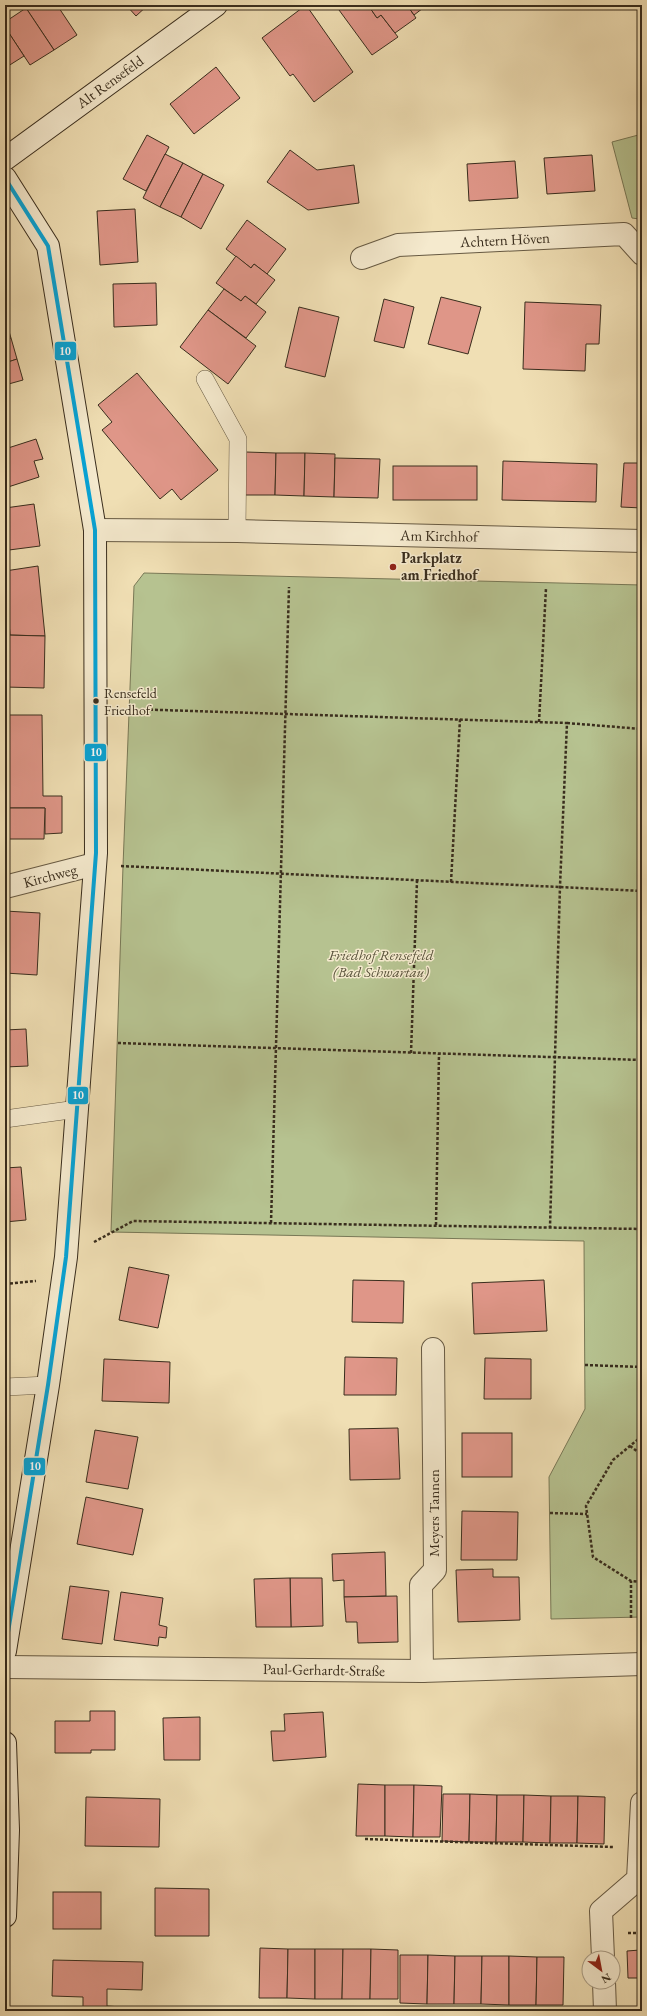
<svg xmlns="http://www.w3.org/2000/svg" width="647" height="2016" font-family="'EB Garamond',serif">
<rect width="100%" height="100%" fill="#f0dfb4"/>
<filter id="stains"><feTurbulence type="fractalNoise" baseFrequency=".005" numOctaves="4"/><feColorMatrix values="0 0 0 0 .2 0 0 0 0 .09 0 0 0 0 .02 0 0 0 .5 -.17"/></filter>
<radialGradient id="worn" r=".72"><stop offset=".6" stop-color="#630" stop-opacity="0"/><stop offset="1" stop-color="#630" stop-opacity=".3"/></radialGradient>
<g fill="#b6c290" stroke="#787856">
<polygon points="642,134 642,214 639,219 632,218 612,142"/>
<polygon points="144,573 642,585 642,1617 551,1619 549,1477 585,1409 584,1241 111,1232 123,866 134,586"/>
</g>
<g fill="#df9688" stroke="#392d1d">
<polygon points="31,5 57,5 77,35 54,50 26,8"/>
<polygon points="126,5 148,5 136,16"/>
<polygon points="306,5 353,72 314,102 293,74 290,76 262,38"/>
<polygon points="346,5 368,5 377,18 381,15 398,37 372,55 339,10"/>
<polygon points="368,5 407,5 416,18 395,33 381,15 377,18"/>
<polygon points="407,5 427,5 414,15"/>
<polygon points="26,8 54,50 30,65 5,27 5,22"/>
<polygon points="5,27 24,56 5,68"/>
<polygon points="216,67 240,98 194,134 170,104"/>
<polygon points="147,135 169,147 146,191 123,179"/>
<polygon points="290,150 317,170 354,165 359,203 308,210 267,182"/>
<polygon points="165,154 183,163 160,207 143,198"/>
<polygon points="592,155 595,191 547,194 544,158"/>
<polygon points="515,161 518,198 469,201 467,164"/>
<polygon points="183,163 203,174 181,217 160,207"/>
<polygon points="203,174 224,185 201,229 181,217"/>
<polygon points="135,209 138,262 100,265 97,211"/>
<polygon points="247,220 286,249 267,274 254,264 251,268 226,249"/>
<polygon points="236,256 251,268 254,264 275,280 256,304 245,296 241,301 216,283"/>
<polygon points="156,283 157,325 114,327 113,284"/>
<polygon points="224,289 241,301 245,296 266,312 246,338 208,310"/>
<polygon points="441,297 481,307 468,354 428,344"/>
<polygon points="384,299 414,307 404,348 374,341"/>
<polygon points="525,302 601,305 599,344 586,344 585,371 523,369"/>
<polygon points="299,307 339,317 325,377 285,367"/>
<polygon points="208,310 256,346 228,384 180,347"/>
<polygon points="5,318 11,338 5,340"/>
<polygon points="11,338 17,359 5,363 5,340"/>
<polygon points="17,359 23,380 5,385 5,363"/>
<polygon points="137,373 218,470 181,500 172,489 160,499 102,430 112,422 98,405"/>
<polygon points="36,439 43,459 34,461 39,477 5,488 5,449"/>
<polygon points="246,452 276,453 275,495 245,495"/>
<polygon points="276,453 305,453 304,496 275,495"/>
<polygon points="305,453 335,454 334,497 304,496"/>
<polygon points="335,458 380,459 378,498 334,497"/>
<polygon points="503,461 597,464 596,502 502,500"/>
<polygon points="624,463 642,463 642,508 621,507"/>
<rect x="393" y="466" width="84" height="34"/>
<polygon points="34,504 40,546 9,550 5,508"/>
<polygon points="38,566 45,636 10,635 5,571"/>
<polygon points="5,635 45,636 44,688 5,687"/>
<polygon points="5,715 42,715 43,796 62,796 62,833 45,834 45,808 5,808"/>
<polygon points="5,808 45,808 44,839 5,839"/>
<polygon points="5,911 40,913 37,975 5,973"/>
<polygon points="26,1029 28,1066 5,1067 5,1030"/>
<polygon points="21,1167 26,1220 5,1222 5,1168"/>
<polygon points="129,1267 169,1275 158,1328 119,1320"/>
<polygon points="353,1280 404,1281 403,1323 352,1322"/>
<polygon points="544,1280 547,1331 474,1334 472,1283"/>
<polygon points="345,1357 397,1358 396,1395 344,1395"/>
<polygon points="485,1358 531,1359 531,1399 484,1399"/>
<polygon points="104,1359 170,1362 169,1403 102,1401"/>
<polygon points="398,1428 400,1479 350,1480 349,1429"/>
<polygon points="95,1430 138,1437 128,1489 86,1482"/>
<rect x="462" y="1433" width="50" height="44"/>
<polygon points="86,1497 143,1509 133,1555 77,1544"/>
<polygon points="462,1511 518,1512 517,1560 461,1560"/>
<polygon points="385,1552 386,1596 344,1597 344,1580 333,1581 332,1554"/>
<polygon points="493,1569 493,1577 519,1577 520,1620 458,1622 456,1570"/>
<polygon points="290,1578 322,1578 323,1626 291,1627"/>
<polygon points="290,1578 291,1627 256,1627 254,1579"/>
<polygon points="70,1586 109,1591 102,1644 62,1639"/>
<polygon points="121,1592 163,1598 159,1625 167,1627 166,1638 159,1637 158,1646 114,1640"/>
<polygon points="397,1596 398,1642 358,1643 357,1622 346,1622 344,1597"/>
<polygon points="90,1711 115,1711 115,1750 91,1750 91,1753 55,1753 55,1721 90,1721"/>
<polygon points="323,1712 326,1757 273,1761 271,1731 285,1731 284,1714"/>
<polygon points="200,1717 200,1760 164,1760 163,1718"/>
<polygon points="358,1784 385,1785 385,1836 356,1836"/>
<polygon points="385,1785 414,1785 413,1837 385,1836"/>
<polygon points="414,1785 442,1786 440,1837 413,1837"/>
<polygon points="443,1794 470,1794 469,1842 442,1841"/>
<polygon points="470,1794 497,1795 496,1842 469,1842"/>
<polygon points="497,1795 524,1795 523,1842 496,1842"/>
<polygon points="524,1795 551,1796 550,1843 523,1842"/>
<polygon points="551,1796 578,1796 577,1843 550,1843"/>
<polygon points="578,1796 605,1797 604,1844 577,1843"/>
<polygon points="86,1797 160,1799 159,1847 85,1846"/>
<polygon points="155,1888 209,1889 209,1936 155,1936"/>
<rect x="53" y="1892" width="48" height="37"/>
<polygon points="260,1948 288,1949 287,1998 259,1998"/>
<polygon points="288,1949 315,1949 315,1999 287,1998"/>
<polygon points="315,1949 343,1949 342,1999 315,1999"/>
<polygon points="343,1949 371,1949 370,1999 342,1999"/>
<polygon points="371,1949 398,1950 398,1999 370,1999"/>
<rect x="640" y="1950" width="2" height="28"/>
<polygon points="640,1950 640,1978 628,1978 627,1951"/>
<polygon points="400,1955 428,1955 427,2004 400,2003"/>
<polygon points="428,1955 455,1956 454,2004 427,2004"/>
<polygon points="455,1956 482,1956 481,2004 454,2004"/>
<polygon points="482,1956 509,1956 509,2005 481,2004"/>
<polygon points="509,1956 537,1957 536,2005 509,2005"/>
<polygon points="537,1957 564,1957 563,2005 536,2005"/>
<polygon points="53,1960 143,1962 142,1990 107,1989 107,2006 122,2007 122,2011 91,2011 91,2008 83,2008 83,1997 52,1996"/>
<polygon points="627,2008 640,2009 640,2011 627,2011"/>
</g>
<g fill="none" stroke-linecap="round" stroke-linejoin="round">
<defs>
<g id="lane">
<polyline points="205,379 238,439 237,531"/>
<polyline points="5,1119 77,1109"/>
<polyline points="5,1387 48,1385"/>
</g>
<g id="street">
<polyline points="362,258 398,245 624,234 642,254"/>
<polyline points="95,530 237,531 642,541"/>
<polyline points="5,887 95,864"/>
<polyline points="5,1667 422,1671 642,1664"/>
<polyline points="422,1671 421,1585 435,1570 433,1349"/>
<polyline points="603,1958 601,1911 638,1879 642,1803"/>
<polyline points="604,1982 605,2011"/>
</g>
<g id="secondary">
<polyline points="5,159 216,5"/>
<polyline points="5,178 48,246 95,530 96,853 66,1257 48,1385 5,1651"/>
<polyline points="5,1743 8,1830 5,1916"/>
</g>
</defs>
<use href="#lane" stroke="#675a43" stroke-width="18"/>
<use href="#street" stroke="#675a43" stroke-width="24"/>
<use href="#secondary" stroke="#392d1d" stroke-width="24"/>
<g stroke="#392d1d" stroke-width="2.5" stroke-dasharray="3 2" stroke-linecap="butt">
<polyline points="130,709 567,723 560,886 550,1227"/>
<polyline points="539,722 546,588"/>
<polyline points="567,723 642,729"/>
<polyline points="121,866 642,891"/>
<polyline points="451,882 460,719"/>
<polyline points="118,1043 642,1060"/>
<polyline points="411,1053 417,881"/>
<polyline points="271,1223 289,587"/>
<polyline points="436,1225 439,1054"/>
<polyline points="94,1242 133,1221 642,1229"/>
<polyline points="5,1284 36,1281"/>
<polyline points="585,1365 642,1367"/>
<polyline points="642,1436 613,1460 586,1506 593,1557 631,1581 642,1582"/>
<polyline points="630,1446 642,1455"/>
<polyline points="550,1513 587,1514"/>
<polyline points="631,1618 631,1581"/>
<polyline points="365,1839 613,1847"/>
<polyline points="628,1933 642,1933"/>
<polyline points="269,2009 450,2011"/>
</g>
<use href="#lane" stroke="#f5eace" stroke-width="17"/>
<use href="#street" stroke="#f5eace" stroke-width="22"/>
<use href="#secondary" stroke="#f5eace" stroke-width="22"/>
<defs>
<g id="bus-1">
<polyline points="5,178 48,246 95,530 96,853 66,1257 48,1385 5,1651"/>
<polyline points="5,1743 8,1830 5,1916"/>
</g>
</defs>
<use href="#bus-1" stroke="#f5eace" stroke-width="7"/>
<use href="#bus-1" stroke="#06a3d6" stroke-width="4"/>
</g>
<circle fill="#8f2418" stroke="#f5eace" stroke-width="1.5" cx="393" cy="567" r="4"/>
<circle fill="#392d1d" stroke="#f5eace" stroke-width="1.5" cx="96" cy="701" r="3.5"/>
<g text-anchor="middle" stroke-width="3" stroke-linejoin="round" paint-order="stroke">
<g font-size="14" fill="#392d1d" stroke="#f5eace" text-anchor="start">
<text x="104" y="698">Rensefeld<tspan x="104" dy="17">Friedhof</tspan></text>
</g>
<g font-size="15" fill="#392d1d" stroke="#f5eace">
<text transform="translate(110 82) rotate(-36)" y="5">Alt Rensefeld</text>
<text transform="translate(505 240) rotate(-3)" y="5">Achtern Höven</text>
<text transform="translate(439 536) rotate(1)" y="5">Am Kirchhof</text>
<text transform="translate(50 876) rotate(-15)" y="5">Kirchweg</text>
<text transform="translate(434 1513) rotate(-90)" y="5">Meyers Tannen</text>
<text transform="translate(324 1670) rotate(1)" y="5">Paul-Gerhardt-Straße</text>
</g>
<g font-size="15" font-weight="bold" fill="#392d1d" stroke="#f5eace" text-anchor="start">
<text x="401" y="563">Parkplatz<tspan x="401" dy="17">am Friedhof</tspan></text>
</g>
<g font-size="15" font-style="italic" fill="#58523a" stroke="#f5eace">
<text x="381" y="960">Friedhof Rensefeld<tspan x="381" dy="17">(Bad Schwartau)</tspan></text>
</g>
</g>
<g stroke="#f5eace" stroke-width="1.5">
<rect x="54" y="341" width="23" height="20" rx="4" fill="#06a3d6"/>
<rect x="84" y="743" width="23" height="19" rx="4" fill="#06a3d6"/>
<rect x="67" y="1086" width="22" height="19" rx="4" fill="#06a3d6"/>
<rect x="23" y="1457" width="23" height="19" rx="4" fill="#06a3d6"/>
</g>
<g font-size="11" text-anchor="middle" font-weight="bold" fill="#fff">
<text x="65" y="355">10</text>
<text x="96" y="756">10</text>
<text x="78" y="1099">10</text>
<text x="35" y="1470">10</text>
</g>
<rect width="647" height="2016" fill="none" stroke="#f0dfb4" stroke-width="20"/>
<rect x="6" y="6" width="635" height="2004" fill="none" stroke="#392d1d" stroke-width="2"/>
<rect x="10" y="10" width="627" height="1996" fill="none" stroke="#392d1d"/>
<g transform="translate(601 1970) rotate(148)"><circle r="19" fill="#f5eace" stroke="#aa9e87"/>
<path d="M0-3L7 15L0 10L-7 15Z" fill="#8f2418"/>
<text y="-6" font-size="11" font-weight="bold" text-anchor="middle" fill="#392d1d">N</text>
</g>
<rect width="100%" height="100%" filter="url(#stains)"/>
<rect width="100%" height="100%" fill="url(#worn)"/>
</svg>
